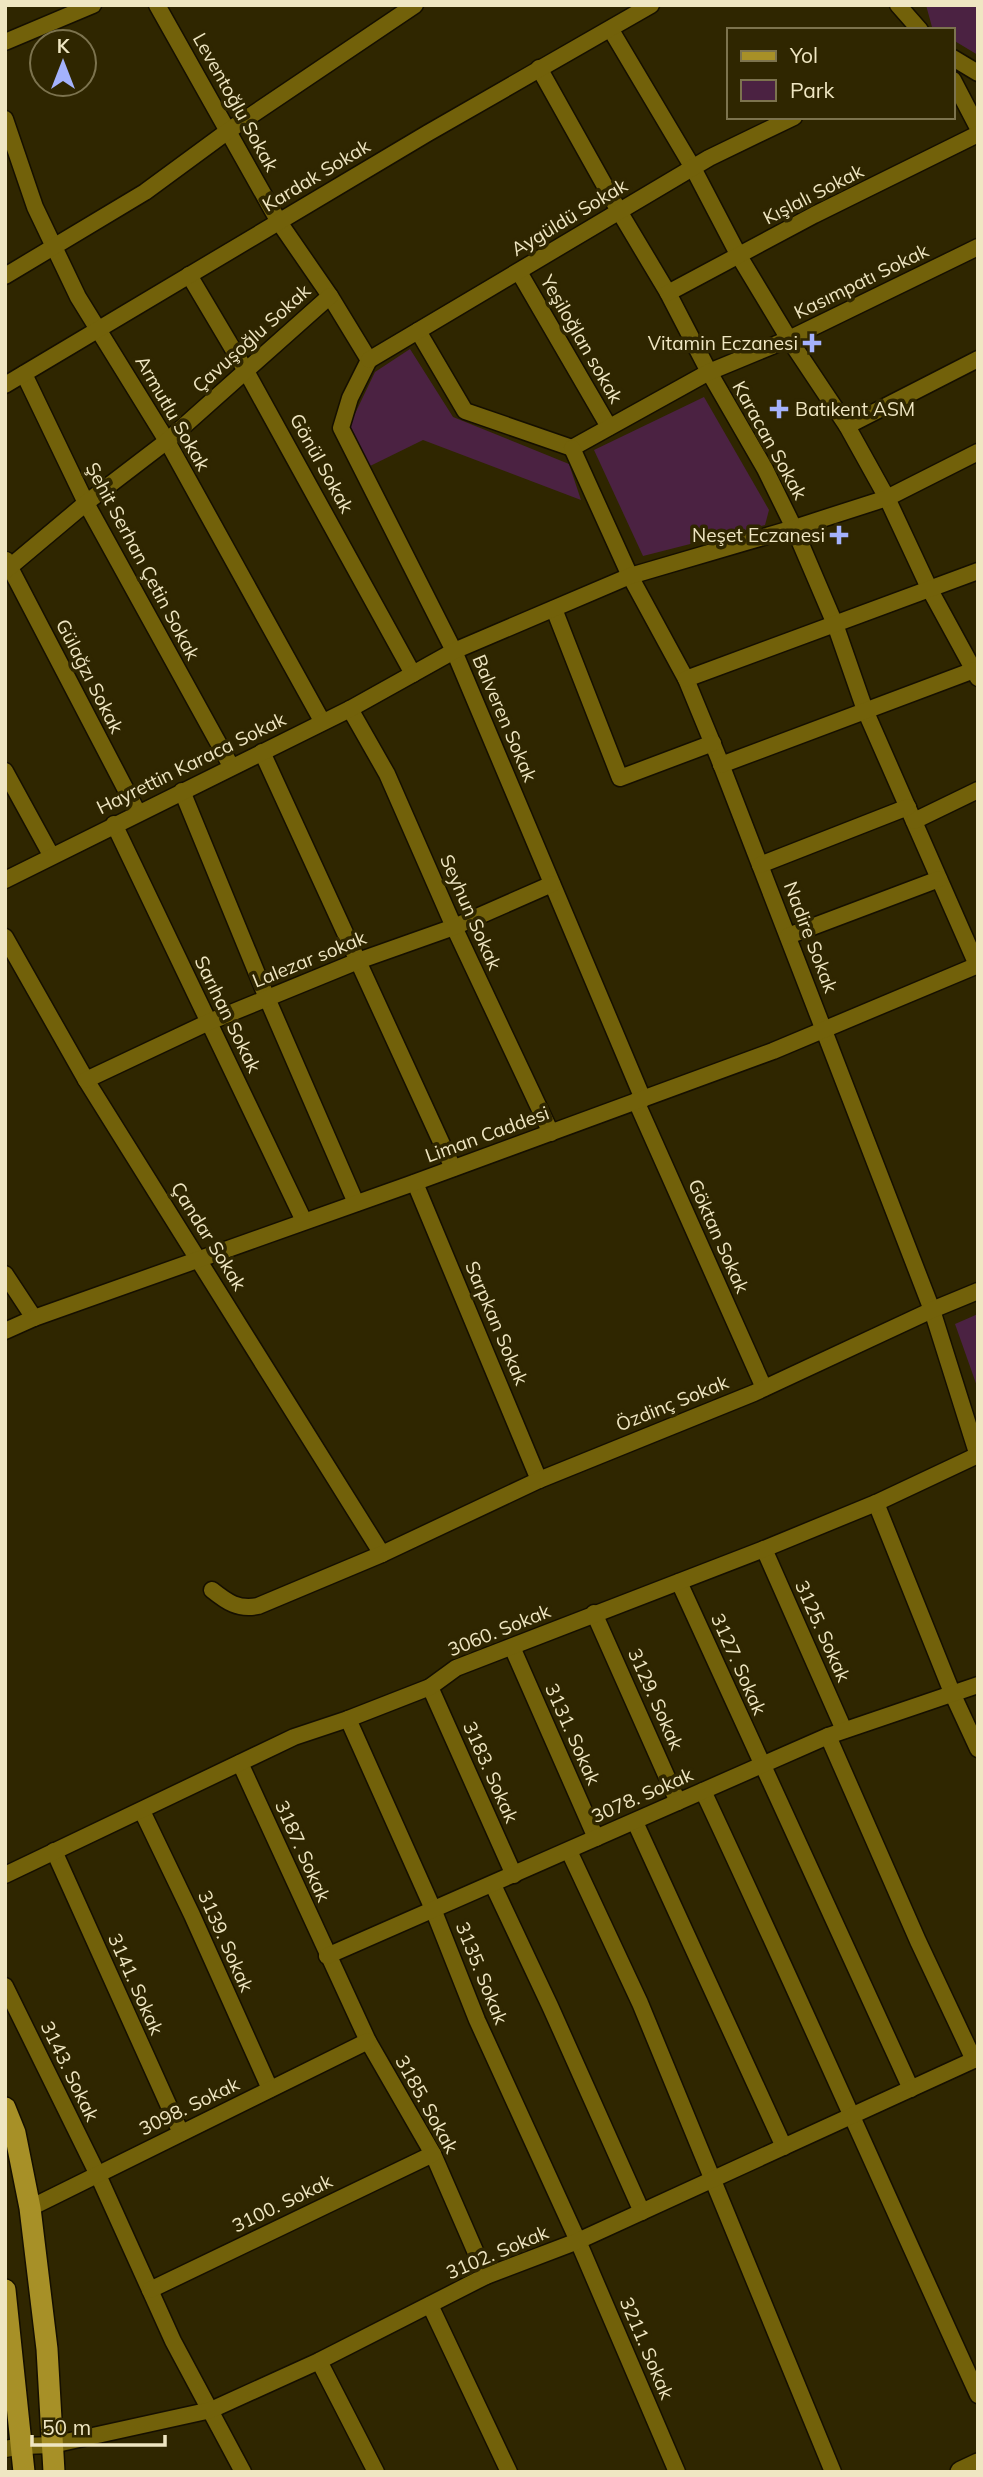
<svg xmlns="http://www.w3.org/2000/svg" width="983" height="2477" font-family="Mulish,sans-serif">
<rect width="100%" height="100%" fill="#2f2600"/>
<g fill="#4b2242">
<polygon points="926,5 978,5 978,55 953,40 953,30 937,30 932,27"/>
<polygon points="410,349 453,417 569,464 581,500 423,440 368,467 349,426 375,372"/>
<polygon points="704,397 769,510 765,525 643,556 594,450"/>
<polygon points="978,1314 978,1389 955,1324"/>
</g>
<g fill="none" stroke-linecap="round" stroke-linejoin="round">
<defs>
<g id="street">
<polyline points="157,5 279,222 330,296 369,360"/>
<polyline points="898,5 920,30"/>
<polyline points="611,30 693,168 739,256 789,339 847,426 887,498 930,590 978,678"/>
<polyline points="5,42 93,5"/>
<polyline points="953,58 978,73"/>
<polyline points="539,68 619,211 668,293 709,372 765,469 794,528 835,624 865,710 977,965"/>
<polyline points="953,80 978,128"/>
<polyline points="5,119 35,207 78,297 167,441 322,721"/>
<polyline points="519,272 609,427"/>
<polyline points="189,275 246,371 413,674"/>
<polyline points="5,276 145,192 228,131 415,5"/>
<polyline points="668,293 814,215 978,134"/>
<polyline points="418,331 465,411 572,448 709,372 789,339 978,247"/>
<polyline points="369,360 350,398 341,428 454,651 643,1099"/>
<polyline points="369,360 709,158 794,117"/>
<polyline points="24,374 86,503 231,766"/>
<polyline points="5,385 428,133 651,5"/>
<polyline points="847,426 978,359"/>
<polyline points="572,448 630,576 686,679 719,759 932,1310 978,1456"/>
<polyline points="6,560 138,813"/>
<polyline points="5,571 86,503 167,441 330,296"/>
<polyline points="554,609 620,778 713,743"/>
<polyline points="686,679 978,571"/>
<polyline points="350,709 387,774 454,927 551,1133"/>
<polyline points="262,752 453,1168"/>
<polyline points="721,765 974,670"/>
<polyline points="5,771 51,855"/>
<polyline points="182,791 267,998 356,1203"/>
<polyline points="914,821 978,790"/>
<polyline points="114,824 304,1221"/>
<polyline points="760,865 908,807"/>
<polyline points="5,880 350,709 454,651 630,576 794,528 887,498 978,452"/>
<polyline points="788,936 939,879"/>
<polyline points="5,937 86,1080 382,1554"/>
<polyline points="86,1080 209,1022 358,961 454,927 552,884"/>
<polyline points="636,1101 764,1388"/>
<polyline points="415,1183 539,1480"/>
<polyline points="5,1274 34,1318"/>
<polyline points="5,1331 34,1318 408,1185 773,1051 978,965"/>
<polyline points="876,1503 953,1695 978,1749"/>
<polyline points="764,1549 844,1730"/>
<polyline points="679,1582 911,2089"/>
<path d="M212,1590c15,12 26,20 46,16l124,-52 157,-74 215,-87 178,-83 46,-19"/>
<polyline points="594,1613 678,1802"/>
<polyline points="512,1647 596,1838"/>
<polyline points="430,1687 514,1875"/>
<polyline points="348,1719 433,1909 477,2020 578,2241 677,2472"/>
<polyline points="828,1736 918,1941 974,2060"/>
<polyline points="240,1763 368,2041 433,2154 486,2276"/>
<path d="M703,1791c94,200 183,403 275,604"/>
<polyline points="142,1811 192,1915 270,2089"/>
<polyline points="635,1822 784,2147"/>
<polyline points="54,1851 181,2133"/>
<polyline points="569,1851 640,2003 833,2472"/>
<polyline points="5,1875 294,1737 348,1719 430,1687 456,1668 764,1549 876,1503 978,1455"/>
<polyline points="493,1885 550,2006 642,2212"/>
<polyline points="327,1956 828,1736 978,1685"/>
<polyline points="5,1986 98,2175 173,2341 243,2472"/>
<polyline points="30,2208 368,2041"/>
<polyline points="150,2290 433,2154"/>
<polyline points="430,2305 509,2472"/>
<polyline points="319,2361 376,2472"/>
<polyline points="5,2449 22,2446 52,2445 211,2410 319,2361 486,2276 578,2241 978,2058"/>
</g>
<polyline id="secondary" points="961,2472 978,2464"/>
<g id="primary">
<polyline points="5,2108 15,2133 30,2208 47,2349 54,2472"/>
<polyline points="5,2290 24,2472"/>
</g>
</defs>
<use href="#street" stroke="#150f00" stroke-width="19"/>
<use href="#secondary" stroke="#150f00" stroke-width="24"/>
<use href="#primary" stroke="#150f00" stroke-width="24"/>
<use href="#street" stroke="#72610a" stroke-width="16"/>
<use href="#secondary" stroke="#72610a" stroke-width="21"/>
<use href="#primary" stroke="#a79027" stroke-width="21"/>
</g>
<g fill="#a4b2fc" stroke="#2f2600" stroke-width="2.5">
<path d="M808.5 332.5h7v7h7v7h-7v7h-7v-7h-7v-7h7z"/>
<path d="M775.5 398.5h7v7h7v7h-7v7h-7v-7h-7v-7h7z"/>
<path d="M835.5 524.5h7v7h7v7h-7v7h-7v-7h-7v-7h7z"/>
</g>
<g text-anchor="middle" stroke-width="7" stroke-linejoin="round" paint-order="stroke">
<g font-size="19" fill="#efe6c2" stroke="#2f2600">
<text transform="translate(236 102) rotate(61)" y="7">Leventoğlu Sokak</text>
<text transform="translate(316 175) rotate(-31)" y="7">Kardak Sokak</text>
<text transform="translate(813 194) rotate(-27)" y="7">Kışlalı Sokak</text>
<text transform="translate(569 217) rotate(-31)" y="7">Aygüldü Sokak</text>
<text transform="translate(861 281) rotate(-26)" y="7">Kasımpatı Sokak</text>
<text transform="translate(251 338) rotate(-42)" y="7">Çavuşoğlu Sokak</text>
<text transform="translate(582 339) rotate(60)" y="7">Yeşiloğlan sokak</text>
<text transform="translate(173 413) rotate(60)" y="7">Armutlu Sokak</text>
<text transform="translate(770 440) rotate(61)" y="7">Karacan Sokak</text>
<text transform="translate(322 463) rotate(61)" y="7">Gönül Sokak</text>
<text transform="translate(143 561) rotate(62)" y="7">Şehit Serhan Çetin Sokak</text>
<text transform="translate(90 676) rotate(63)" y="7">Gülağzı Sokak</text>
<text transform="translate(505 718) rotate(67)" y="7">Balveren Sokak</text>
<text transform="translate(191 763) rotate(-26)" y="7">Hayrettin Karaca Sokak</text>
<text transform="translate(471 912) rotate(66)" y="7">Seyhun Sokak</text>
<text transform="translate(811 937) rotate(69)" y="7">Nadire Sokak</text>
<text transform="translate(309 959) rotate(-22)" y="7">Lalezar sokak</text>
<text transform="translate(228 1014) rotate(64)" y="7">Sarıhan Sokak</text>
<text transform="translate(487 1134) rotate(-20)" y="7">Liman Caddesi</text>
<text transform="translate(209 1236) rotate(58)" y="7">Çandar Sokak</text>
<text transform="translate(719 1236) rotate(66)" y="7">Göktan Sokak</text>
<text transform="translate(497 1323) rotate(67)" y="7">Sarpkan Sokak</text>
<text transform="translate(672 1403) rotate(-22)" y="7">Özdinç Sokak</text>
<text transform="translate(499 1630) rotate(-22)" y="7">3060. Sokak</text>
<text transform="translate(823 1631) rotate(66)" y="7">3125. Sokak</text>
<text transform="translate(739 1664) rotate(66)" y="7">3127. Sokak</text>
<text transform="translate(656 1699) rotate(66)" y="7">3129. Sokak</text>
<text transform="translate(573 1734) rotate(66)" y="7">3131. Sokak</text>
<text transform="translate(491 1772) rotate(66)" y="7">3183. Sokak</text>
<text transform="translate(642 1795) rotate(-24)" y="7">3078. Sokak</text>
<text transform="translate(303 1851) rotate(66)" y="7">3187. Sokak</text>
<text transform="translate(226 1941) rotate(66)" y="7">3139. Sokak</text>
<text transform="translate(482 1973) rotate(68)" y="7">3135. Sokak</text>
<text transform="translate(136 1984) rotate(66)" y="7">3141. Sokak</text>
<text transform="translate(70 2071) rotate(64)" y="7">3143. Sokak</text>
<text transform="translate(427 2104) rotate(61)" y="7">3185. Sokak</text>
<text transform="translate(189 2106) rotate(-26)" y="7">3098. Sokak</text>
<text transform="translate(282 2203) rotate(-26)" y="7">3100. Sokak</text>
<text transform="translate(497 2252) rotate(-23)" y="7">3102. Sokak</text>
<text transform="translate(647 2348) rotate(67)" y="7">3211. Sokak</text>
</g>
<g font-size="19" fill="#efe6c2" stroke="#2f2600" text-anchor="end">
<text x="798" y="350">Vitamin Eczanesi</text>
<text x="795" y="416" text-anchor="start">Batıkent ASM</text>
<text x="825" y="542">Neşet Eczanesi</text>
</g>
</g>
<rect width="983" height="2477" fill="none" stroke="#efe6c2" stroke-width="14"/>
<rect x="727" y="28" width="228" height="91" fill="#2f2600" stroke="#7c734e" stroke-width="2"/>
<rect x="741" y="51" width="35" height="10" fill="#a79027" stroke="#7c734e" stroke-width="2"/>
<text x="790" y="63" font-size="21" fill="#efe6c2">Yol</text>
<rect x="741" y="80" width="35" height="21" fill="#4b2242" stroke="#7c734e" stroke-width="2"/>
<text x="790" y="98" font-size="21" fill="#efe6c2">Park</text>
<g transform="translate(63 63)"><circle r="33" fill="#2f2600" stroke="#7c734e" stroke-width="2"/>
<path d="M0-5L12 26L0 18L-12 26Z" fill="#a4b2fc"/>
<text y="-10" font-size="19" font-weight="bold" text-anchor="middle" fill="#efe6c2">K</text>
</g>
<path d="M32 2435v10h133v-10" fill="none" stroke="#efe6c2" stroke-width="3.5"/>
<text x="42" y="2435" font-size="21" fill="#efe6c2" stroke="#2f2600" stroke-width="5" paint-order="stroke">50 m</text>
</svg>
